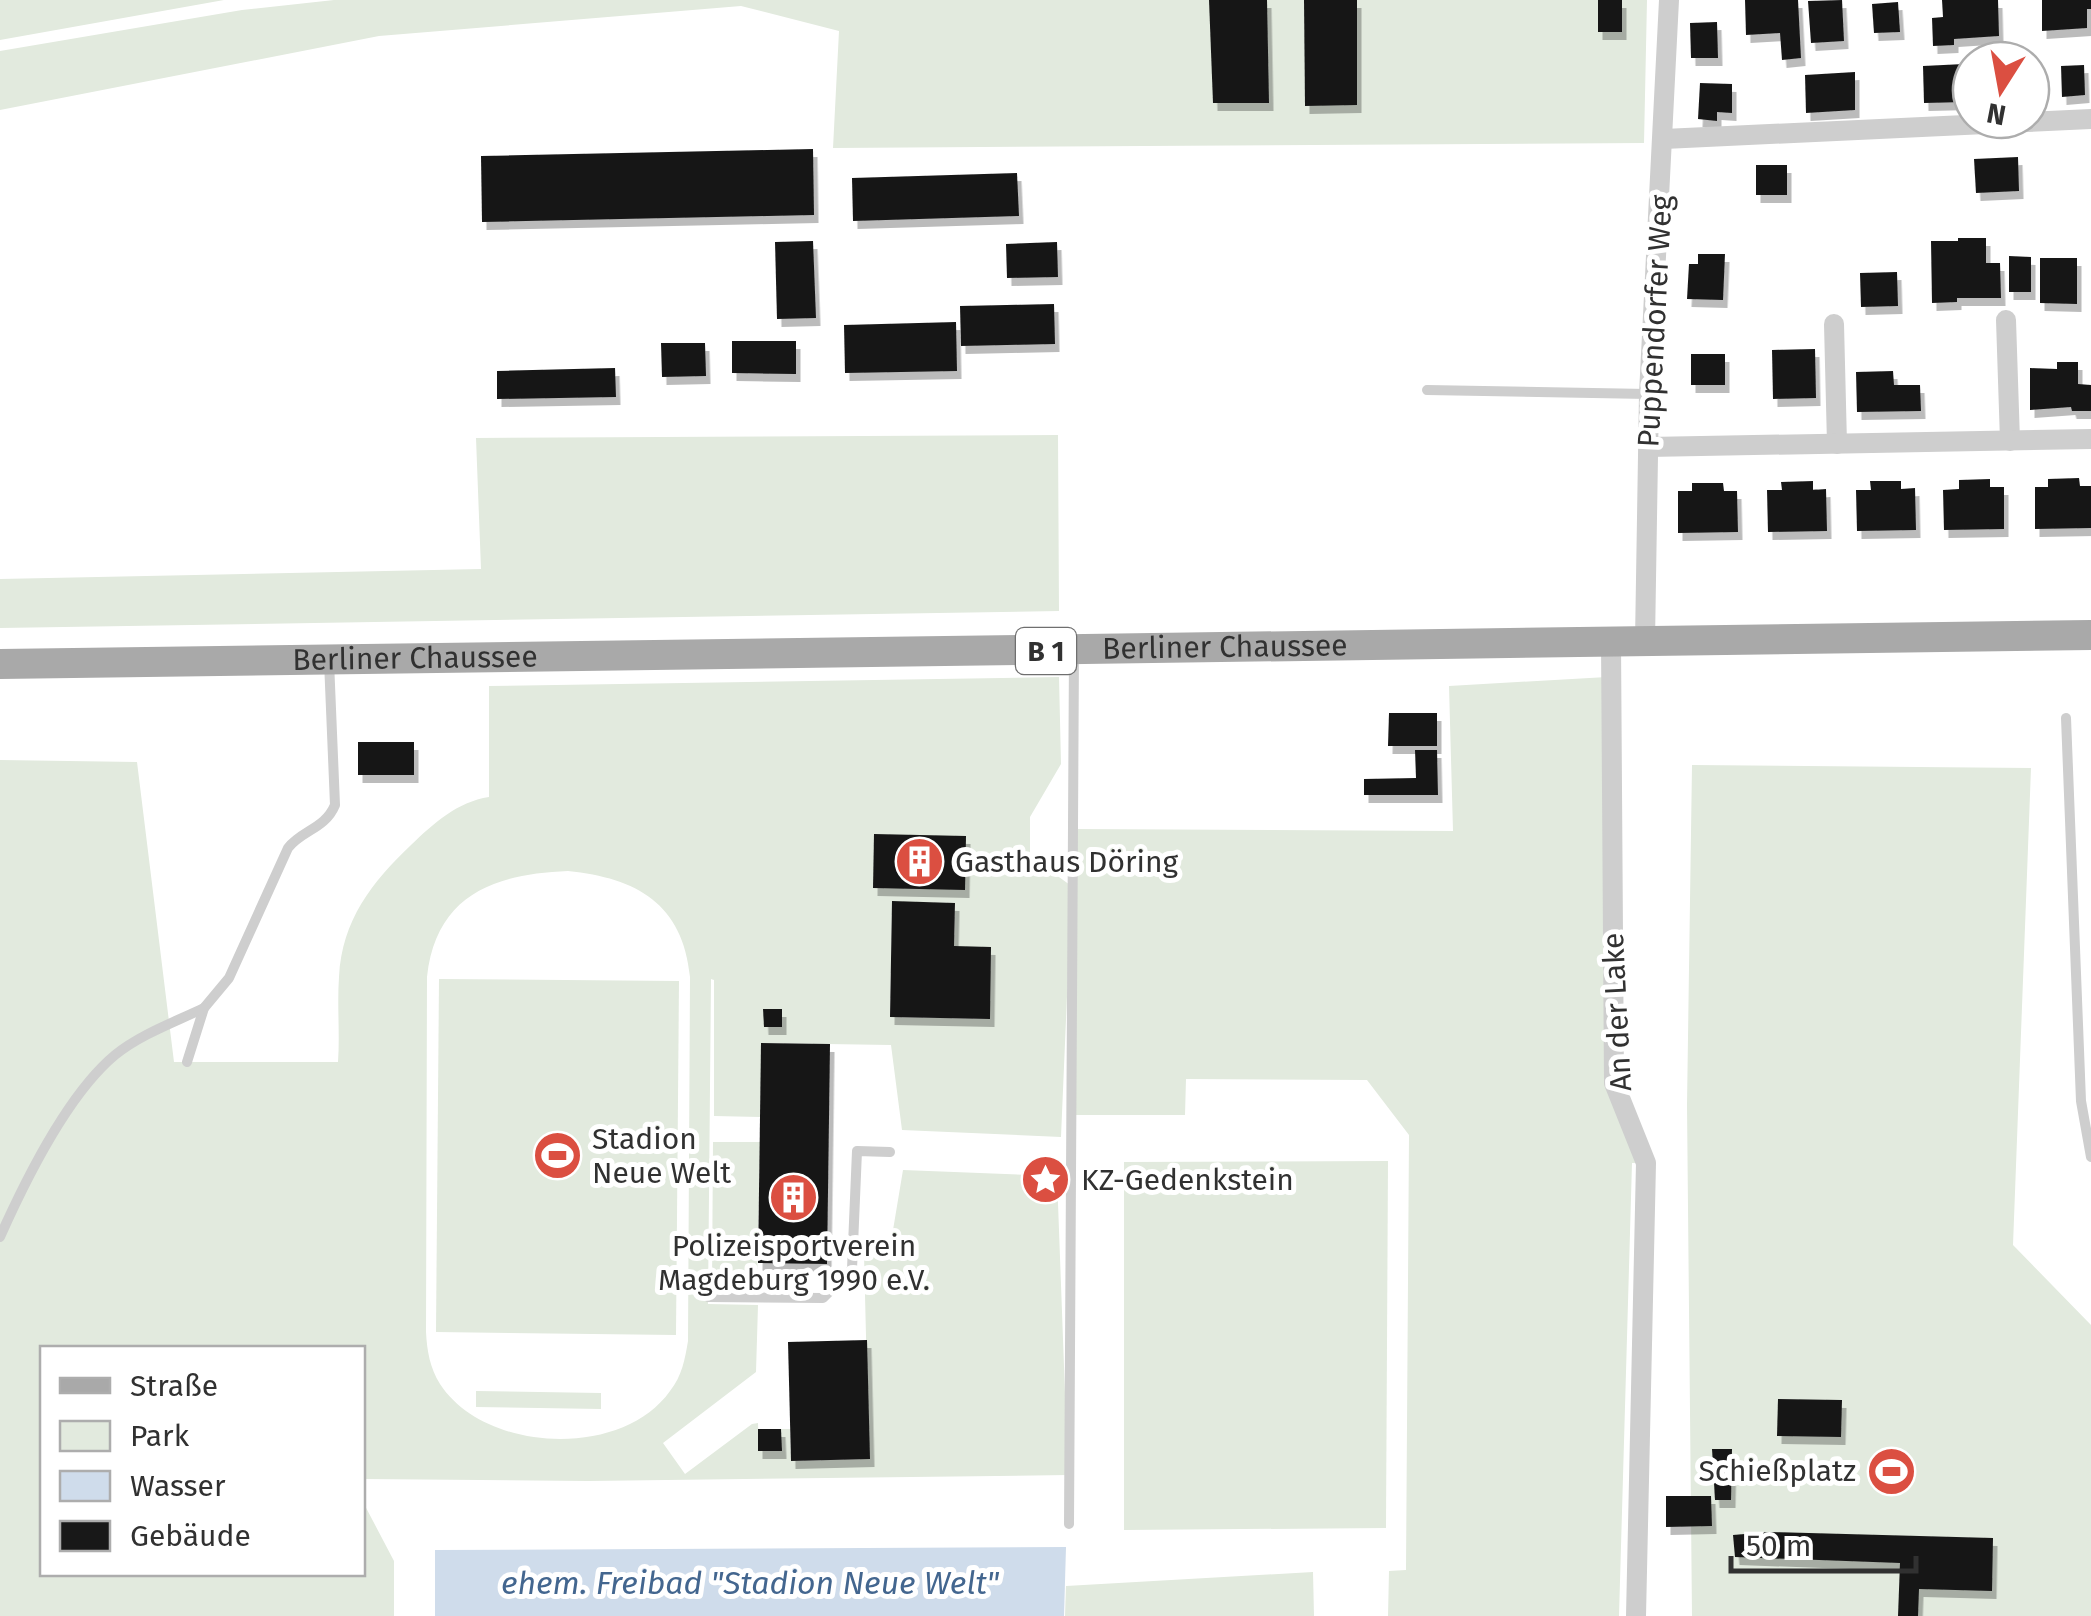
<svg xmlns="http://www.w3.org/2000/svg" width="2091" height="1616" font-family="'Fira Sans',sans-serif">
<defs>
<filter id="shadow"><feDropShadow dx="4.5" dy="8" stdDeviation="0" flood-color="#0004"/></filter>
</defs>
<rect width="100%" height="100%" fill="#fff"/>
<g fill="#e2eade" fill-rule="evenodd">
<polygon points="0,0 224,0 0,40"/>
<polygon points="334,0 1647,0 1644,143 833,148 839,31 741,6 379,36 0,110 0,51 242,10"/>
<polygon points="1058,435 1059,611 0,628 0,579 481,569 476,438"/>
<path d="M1059,677l2,87 -31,53v39l40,29 3,-56 380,2 -4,-145 158,-9 7,406 32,80h-14l-13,453h-231l1,-45 17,-1 3,-435 -42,-55 -181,-1 -1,36h-114l-1,-189 -9,211 -159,-7 -11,-85 -129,-2 -2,74 -46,-1v-136l-3,-1 -3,325 50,1 -2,67 -93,71 22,31 67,-50 6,-1 1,28h22v-22h9l1,32 78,-2 -5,-205h25l14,-84 154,6 11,299 -480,6 -225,-2 -1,-131h-320v226h320l1,-72 31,59v55h-394v-856l137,2 37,300h164c2,-28 -1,-57 1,-85 3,-57 33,-95 72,-132 23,-22 46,-43 78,-48v-111zM568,871c69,7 115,33 122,106l-2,364c-3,18 -6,35 -18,50 -48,68 -185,62 -230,-7 -10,-16 -13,-33 -14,-52l1,-355c9,-82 67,-103 141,-106zM892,902l63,1 -1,43 35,73 -99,-2z"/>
<polygon points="1692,765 2031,768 2013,1245 2091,1325 2091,1616 1692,1616 1687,1105"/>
<polygon points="439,979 679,981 676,1335 436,1332"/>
<polygon points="713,1142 760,1142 757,1287 712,1286"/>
<polygon points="1388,1161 1386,1528 1124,1530 1124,1162"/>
<polygon points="476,1391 601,1393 601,1409 476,1407"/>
<polygon points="1313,1572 1314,1616 1065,1616 1066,1586"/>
</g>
<polygon fill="#cfdceb" points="1066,1547 1064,1616 435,1616 435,1550"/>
<g fill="#181818" filter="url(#shadow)">
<polygon points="1209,0 1267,0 1269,103 1213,103"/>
<polygon points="1304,0 1357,0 1357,105 1305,106"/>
<rect x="1598" y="0" width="24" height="32"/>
<polygon points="1745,0 1798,0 1801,58 1782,60 1780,33 1746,35"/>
<polygon points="1842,0 1844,41 1811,43 1808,1"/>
<polygon points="1942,0 1998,0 1999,36 1954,39 1954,45 1933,46 1932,18 1943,17"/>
<polygon points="2042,0 2091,0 2091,9 2087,9 2087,28 2042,31"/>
<polygon points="1898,2 1900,32 1874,33 1872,4"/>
<polygon points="1717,22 1718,58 1691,58 1690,23"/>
<polygon points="2035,55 2037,96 2031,97 2031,60 2007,60 2007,57"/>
<polygon points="1964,64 1966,102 1924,103 1923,66"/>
<polygon points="2084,65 2085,95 2062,97 2061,66"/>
<polygon points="1855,72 1855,110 1806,113 1805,75"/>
<polygon points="1700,83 1732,84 1732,113 1717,112 1717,121 1698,119"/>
<polygon points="813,149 814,215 482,222 481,156"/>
<polygon points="2018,157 2019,191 1976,193 1974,159"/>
<rect x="1756" y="165" width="31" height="30"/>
<polygon points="1017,173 1019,216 853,221 852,178"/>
<polygon points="1958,238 1986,238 1986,263 2000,263 2001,298 1957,298 1957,302 1932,303 1931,241 1958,241"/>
<polygon points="813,241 816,318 777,319 775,242"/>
<polygon points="1057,242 1058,277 1007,278 1006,244"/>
<polygon points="1698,254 1725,254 1723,300 1687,299 1689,264 1698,264"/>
<polygon points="2009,256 2031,257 2031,292 2009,292"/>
<polygon points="2040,258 2077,258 2077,304 2040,303"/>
<polygon points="1897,272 1898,306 1861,307 1860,273"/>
<polygon points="1054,304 1055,344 961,346 960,306"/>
<polygon points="956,322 957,371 845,373 844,325"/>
<polygon points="732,341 796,341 796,374 732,373"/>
<polygon points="661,343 705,343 706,376 662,377"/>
<polygon points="1815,349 1816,398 1773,399 1772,350"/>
<rect x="1691" y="354" width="34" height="31"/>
<polygon points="2057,362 2078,362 2078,384 2091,385 2091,411 2072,411 2071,407 2030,410 2030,368 2057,369"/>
<polygon points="615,368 616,397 497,399 497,371"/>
<polygon points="1893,371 1894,385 1920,385 1921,411 1857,412 1856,372"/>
<polygon points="2079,478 2080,486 2091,486 2091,528 2035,529 2035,487 2048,487 2048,479"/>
<polygon points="1990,479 1990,487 2004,487 2004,529 1944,530 1943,490 1959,489 1959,480"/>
<polygon points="1813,481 1813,490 1826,489 1827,531 1768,532 1767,490 1782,490 1781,482"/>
<polygon points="1870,481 1901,481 1901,489 1915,488 1916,530 1857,531 1856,490 1871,490"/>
<polygon points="1692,483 1723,483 1724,491 1737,491 1738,532 1678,533 1678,491 1692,491"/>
<polygon points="1389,713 1437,713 1437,746 1388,746"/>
<rect x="358" y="742" width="56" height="33"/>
<polygon points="1415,750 1437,750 1438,795 1364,795 1364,779 1416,778"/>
<polygon points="874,834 966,836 965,890 873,888"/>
<polygon points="892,901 955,903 954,946 991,947 990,1019 890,1017"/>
<polygon points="763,1009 782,1009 782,1027 764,1027"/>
<polygon points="761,1043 830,1044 827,1264 758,1263"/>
<polygon points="867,1340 870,1459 791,1461 788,1342"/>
<polygon points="1778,1399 1842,1400 1841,1437 1777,1436"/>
<polygon points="758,1429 781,1429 782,1451 758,1451"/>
<polygon points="1712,1449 1732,1449 1731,1500 1715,1500"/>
<polygon points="1666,1496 1711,1496 1712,1526 1666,1527"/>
<polygon points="1768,1532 1993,1538 1992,1591 1919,1589 1918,1616 1898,1616 1900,1563 1735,1557 1733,1535"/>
</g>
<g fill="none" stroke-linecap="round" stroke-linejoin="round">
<g stroke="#cecece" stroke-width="10">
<polyline points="1427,390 1648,394"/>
<polyline points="2066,718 2081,1101 2091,1157"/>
<path d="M187,1062l17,-54 25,-30 59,-130c14,-18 37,-19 47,-43l-6,-144"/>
<path d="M0,1237c25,-56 68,-143 115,-182 26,-21 60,-33 89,-47"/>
<polyline points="708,1297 823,1298 852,1269 857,1151 890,1152"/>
<polyline points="1069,1524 1074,651"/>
</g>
<g stroke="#cecece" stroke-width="20">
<polyline points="1664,139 2091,119"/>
<polyline points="2006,320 2010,441"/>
<polyline points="1834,324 1837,444"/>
<polyline points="1648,447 2091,439"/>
<polyline points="1645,641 1649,394 1669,0"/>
<polyline points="1611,642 1614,1083 1646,1163 1636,1616"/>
</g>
<path stroke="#a9a9a9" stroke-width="30" id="s1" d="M0,664l2091,-29"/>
</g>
<defs>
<symbol id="building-disc" viewBox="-11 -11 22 22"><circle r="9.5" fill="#db4f41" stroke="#fff"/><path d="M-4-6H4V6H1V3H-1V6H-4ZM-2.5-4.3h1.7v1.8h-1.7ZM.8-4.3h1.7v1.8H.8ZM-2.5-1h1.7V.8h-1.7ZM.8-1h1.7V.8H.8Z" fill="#fff"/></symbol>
<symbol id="stadium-disc" viewBox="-11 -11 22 22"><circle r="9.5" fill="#db4f41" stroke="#fff"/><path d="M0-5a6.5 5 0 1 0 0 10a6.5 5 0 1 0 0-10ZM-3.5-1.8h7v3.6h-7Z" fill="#fff"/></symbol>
<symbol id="sight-disc" viewBox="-11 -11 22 22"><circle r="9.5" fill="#db4f41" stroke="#fff"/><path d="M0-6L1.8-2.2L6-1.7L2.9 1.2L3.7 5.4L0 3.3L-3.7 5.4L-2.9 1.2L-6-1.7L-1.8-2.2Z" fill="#fff"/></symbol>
</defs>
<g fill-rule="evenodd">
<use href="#building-disc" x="892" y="834" width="55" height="55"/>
<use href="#stadium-disc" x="530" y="1128" width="55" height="55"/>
<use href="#sight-disc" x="1018" y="1152" width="55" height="55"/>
<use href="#building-disc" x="766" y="1170" width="55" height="55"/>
<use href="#stadium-disc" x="1864" y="1444" width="55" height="55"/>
</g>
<g text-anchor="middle" stroke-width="10" stroke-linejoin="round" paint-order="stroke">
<rect fill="#fff" stroke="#6f6f6f" stroke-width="2.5" x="1016" y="628" width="60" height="46" rx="8"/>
<g font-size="28" font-weight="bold" fill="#313131">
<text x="1046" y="661">B 1</text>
</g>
<g font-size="30" fill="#313131" stroke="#fff">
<text transform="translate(1655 321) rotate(-87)" y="10">Puppendorfer Weg</text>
<text dy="10" stroke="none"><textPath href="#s1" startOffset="1225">Berliner Chaussee</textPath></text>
<text dy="10" stroke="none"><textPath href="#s1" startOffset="415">Berliner Chaussee</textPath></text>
<text transform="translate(1617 1012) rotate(-93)" y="10">An der Lake</text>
</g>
<g font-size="30" fill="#313131" stroke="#fff" text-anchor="start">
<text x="955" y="872">Gasthaus Döring</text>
<text x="592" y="1149">Stadion<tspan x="592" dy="34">Neue Welt</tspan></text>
<text x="1081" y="1190">KZ-Gedenkstein</text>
<text x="794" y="1256" text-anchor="middle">Polizeisportverein<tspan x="794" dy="34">Magdeburg 1990 e.V.</tspan></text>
<text x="1856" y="1481" text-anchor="end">Schießplatz</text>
</g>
<g font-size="32" font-style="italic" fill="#43668f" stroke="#fff">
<text x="750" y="1594">ehem. Freibad "Stadion Neue Welt"</text>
</g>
</g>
<rect x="40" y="1346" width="325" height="230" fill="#ffffff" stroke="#adadad" stroke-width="2.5"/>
<rect x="60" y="1378" width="50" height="15" fill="#a9a9a9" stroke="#adadad" stroke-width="2.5"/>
<text x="130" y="1396" font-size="30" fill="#313131">Straße</text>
<rect x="60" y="1421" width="50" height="30" fill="#e2eade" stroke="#adadad" stroke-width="2.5"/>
<text x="130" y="1446" font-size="30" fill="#313131">Park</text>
<rect x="60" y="1471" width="50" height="30" fill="#cfdceb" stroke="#adadad" stroke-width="2.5"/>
<text x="130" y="1496" font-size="30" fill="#313131">Wasser</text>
<rect x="60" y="1521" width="50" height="30" fill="#181818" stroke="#adadad" stroke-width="2.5"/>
<text x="130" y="1546" font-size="30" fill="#313131">Gebäude</text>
<g transform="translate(2001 90) rotate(191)"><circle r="48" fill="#ffffff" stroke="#adadad" stroke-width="2.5"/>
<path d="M0-8L18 38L0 25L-18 38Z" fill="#db4f41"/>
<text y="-15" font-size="28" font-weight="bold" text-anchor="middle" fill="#313131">N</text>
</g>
<path d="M1731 1556v15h185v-15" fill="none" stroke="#313131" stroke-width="5"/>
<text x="1746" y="1556" font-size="30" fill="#313131" stroke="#ffffff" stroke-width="8" paint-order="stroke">50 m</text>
</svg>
